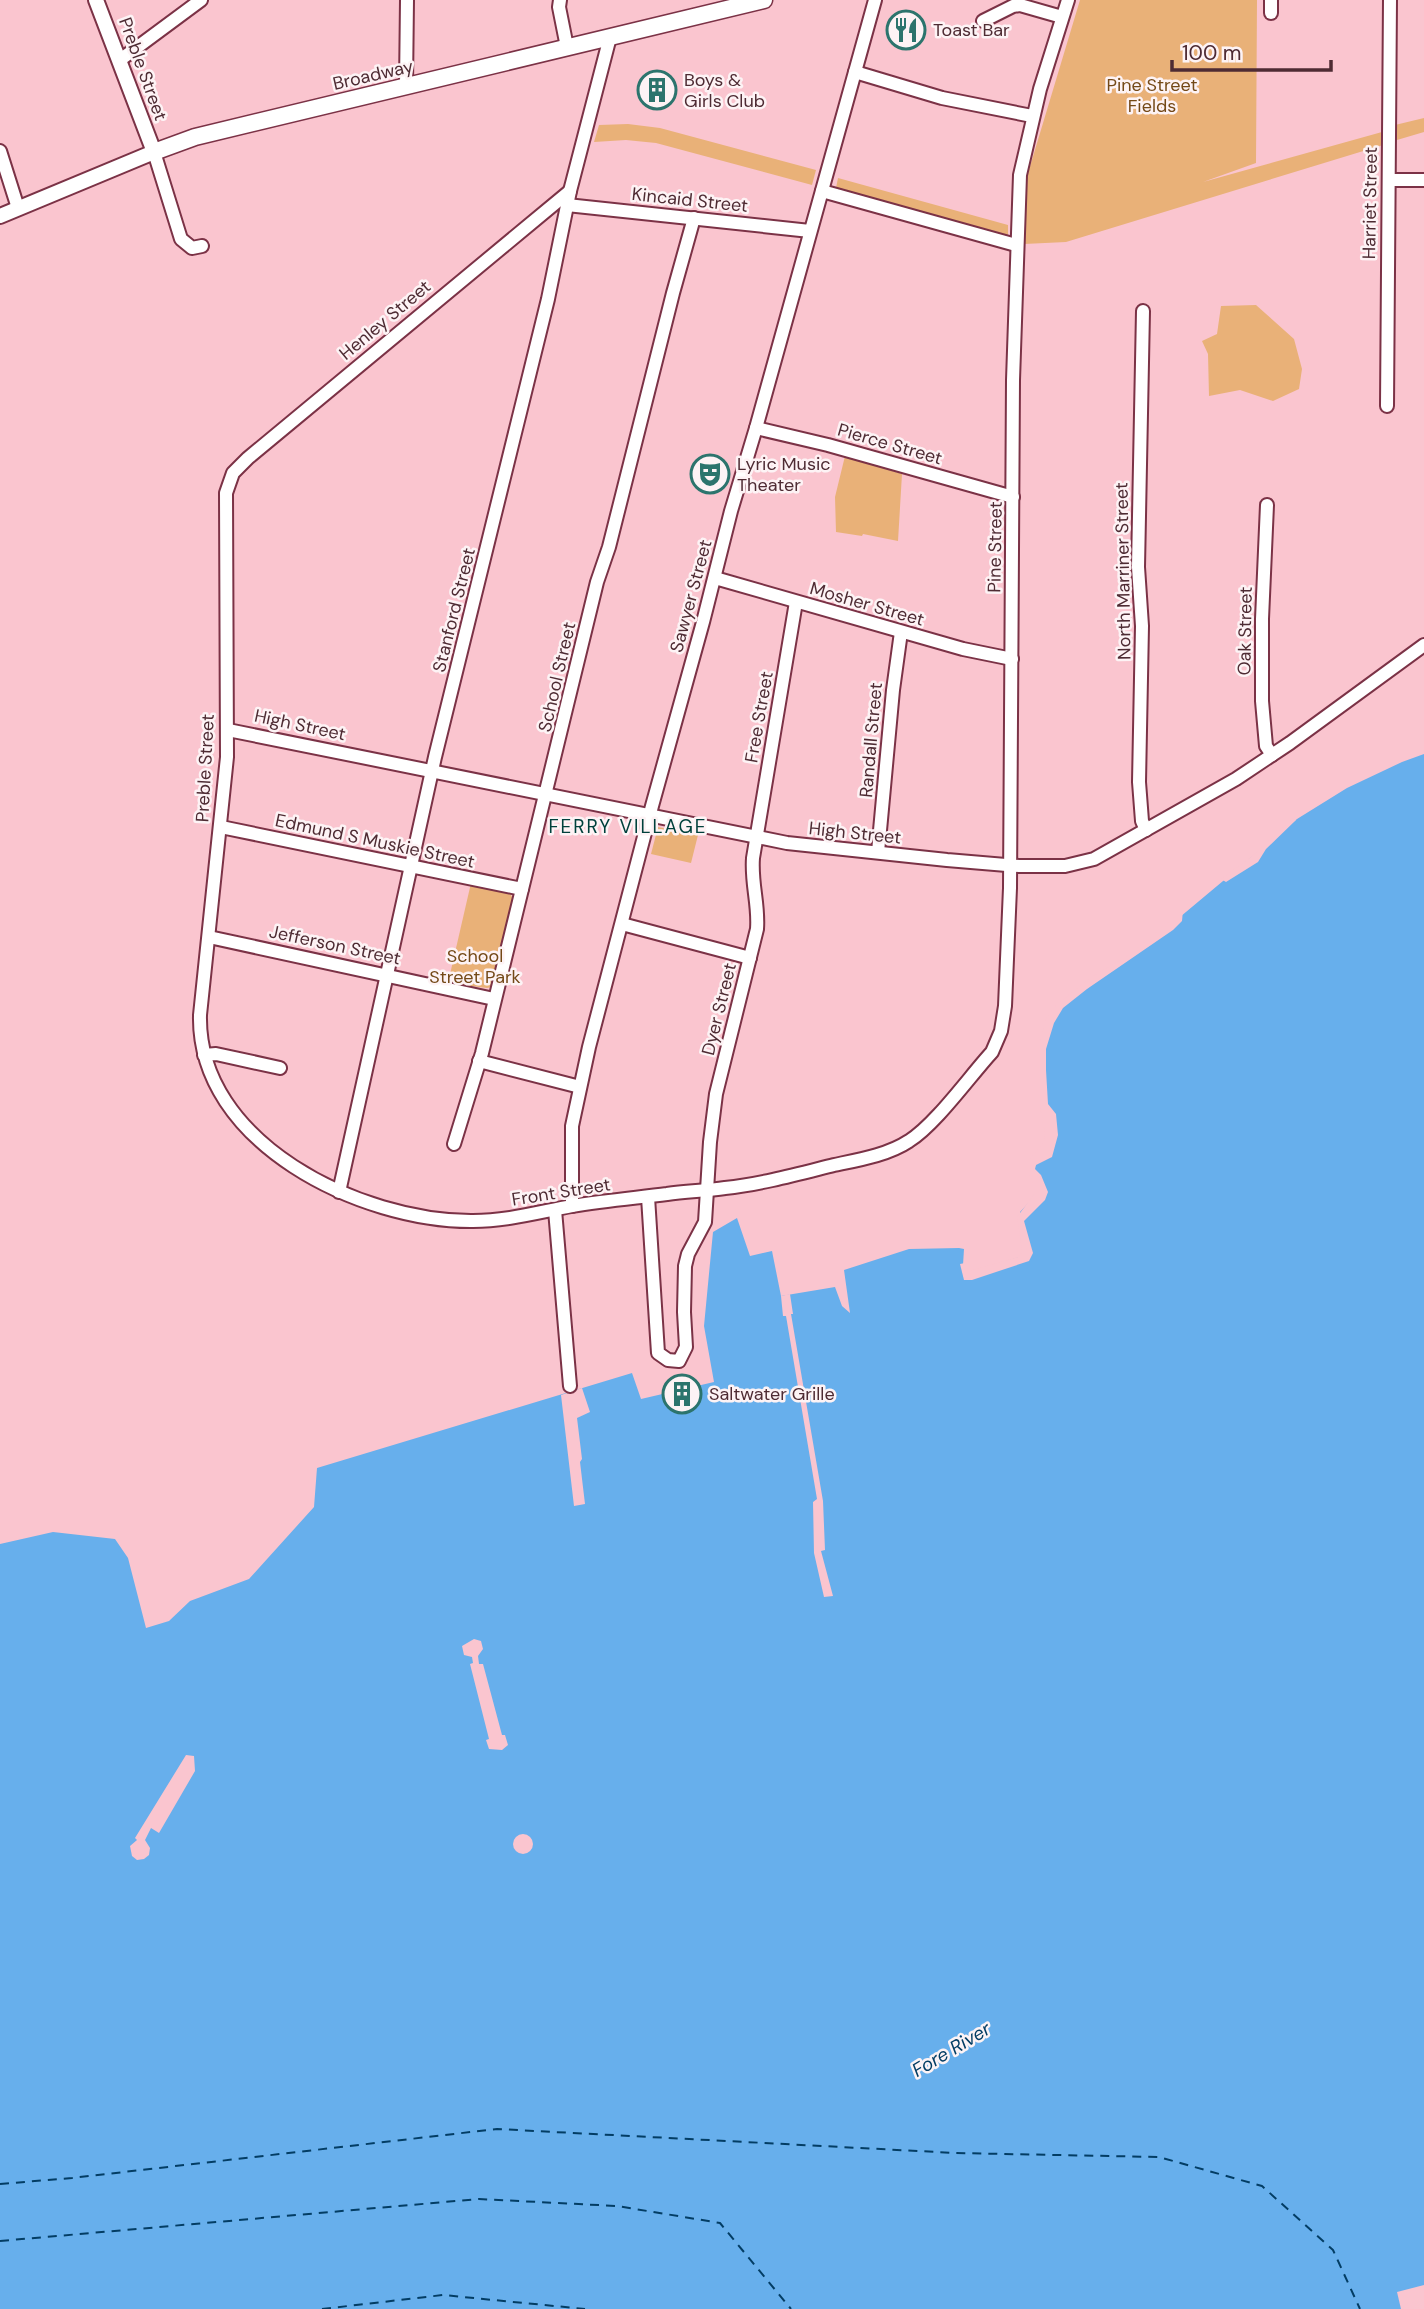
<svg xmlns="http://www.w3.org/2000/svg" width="1424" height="2309" font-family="'DM Sans',sans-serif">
<rect width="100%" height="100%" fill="#fac5cf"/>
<g fill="#e9b178">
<polygon points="1080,0 1257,0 1256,163 1203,182 1382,132 1383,145 1066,242 1024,244 1025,183"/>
<polygon points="1424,118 1424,132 1397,140 1395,125"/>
<polygon points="628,124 660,128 816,170 812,185 656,143 626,140 594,142 599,125"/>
<polygon points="838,178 1008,225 1008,235 836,188"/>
<polygon points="1256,305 1294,339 1302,369 1299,389 1273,401 1240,390 1209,396 1208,354 1202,341 1217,334 1221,306"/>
<polygon points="845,456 902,474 898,541 863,534 862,536 836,532 835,497"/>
<polygon points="658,827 698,835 691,863 651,854"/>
<polygon points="471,883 509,891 513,899 494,981 492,987 487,988 448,983"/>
</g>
<polygon fill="#67afec" points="1424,754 1424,2309 0,2309 0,1544 53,1532 115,1539 128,1558 146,1628 169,1621 190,1601 249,1579 314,1507 317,1468 632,1373 641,1399 714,1382 704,1326 713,1232 737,1218 750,1256 772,1251 781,1296 835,1287 842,1306 850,1313 844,1270 909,1249 959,1248 964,1249 963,1265 966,1274 1026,1255 1020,1212 1035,1196 1038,1185 1031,1174 1048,1142 1044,1041 1058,1008 1131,958 1297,819 1347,788 1402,762"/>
<g fill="#fac5cf">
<polygon points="1294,817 1296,820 1266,849 1258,862 1226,882 1221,879 1251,857"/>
<polygon points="1183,910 1182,921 1173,930 1087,989 1063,1008 1054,1023 1046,1049 1046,1070 1048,1104 1056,1114 1058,1135 1052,1157 1036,1165 1035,1169 1041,1175 1048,1192 1045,1200 1024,1221 1033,1253 1029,1261 972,1280 964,1280 960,1264 965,1263 969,1271 1018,1257 1022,1252 1017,1217 1035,1193 1035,1186 1029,1175 1029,1160 1044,1142 1045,1133 1040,1107 1040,1041 1046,1019 1056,1005 1093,976 1129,955"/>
<polygon points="790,1294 793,1314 791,1314 823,1501 825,1550 821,1551 833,1596 824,1597 814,1553 813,1502 817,1499 786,1316 783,1316 781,1296"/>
<polygon points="582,1388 590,1412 577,1418 582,1459 580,1462 585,1504 574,1506 561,1395"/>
<polygon points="474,1639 481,1641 483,1649 478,1656 479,1664 483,1664 502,1735 505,1735 508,1745 502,1750 489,1749 486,1740 489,1739 470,1664 473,1663 472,1657 464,1655 462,1646"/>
<polygon points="186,1755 194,1756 195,1771 159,1833 151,1828 145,1840 150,1848 149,1855 144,1859 137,1860 132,1856 130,1846 137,1840 135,1838"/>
<circle cx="523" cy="1844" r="10"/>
<polygon points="1424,2285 1424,2309 1401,2309 1397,2292"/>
</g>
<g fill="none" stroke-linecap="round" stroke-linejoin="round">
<g stroke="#033d64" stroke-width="2" stroke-dasharray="9 7" stroke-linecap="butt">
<polyline points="0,2184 72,2178 497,2129 956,2153 1159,2157 1262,2186 1333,2250 1360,2309"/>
<polyline points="0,2241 479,2199 617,2206 720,2223 791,2309"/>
<polyline points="322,2309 443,2295 585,2309"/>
</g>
<defs>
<g id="minor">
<polyline points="560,0 559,7 567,47"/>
<polyline points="1271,0 1271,13"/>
<polyline points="983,21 1013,6 1020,5 1062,17"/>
<polyline points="120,60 201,0"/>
<polyline points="855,72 942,98 1032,116"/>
<polyline points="406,86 407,0"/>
<polyline points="0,151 18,208"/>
<polyline points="154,152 181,239 192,248 202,246"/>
<polyline points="1390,180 1424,180"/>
<path d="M570,191l-322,267 -15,15 -7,20 1,264 -27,258c-3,128 161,207 273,206 34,0 66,-9 99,-15 31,-5 63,-8 95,-12 19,-3 39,-3 58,-6 37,-4 73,-14 109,-23 24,-5 54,-10 75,-24 26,-16 61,-65 83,-89l9,-21 4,-25 5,-118 3,-508 7,-205 20,-86 28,-89"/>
<polyline points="822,191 1016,245"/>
<polyline points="567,205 810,231"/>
<polyline points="1143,311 1138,567 1142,626 1139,782 1142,821 1146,830"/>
<polyline points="1387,406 1390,0"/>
<polyline points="756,428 828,445 1013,497"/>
<polyline points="1267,505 1262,619 1262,701 1266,746 1272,755"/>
<polyline points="715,578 963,649 1012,659"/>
<polyline points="228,730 787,843 947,860 1019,866 1065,866 1094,859 1236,779 1290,743 1424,645"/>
<polyline points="221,827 522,889"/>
<polyline points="878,852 893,690 901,632"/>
<polyline points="622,924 750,958"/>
<polyline points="209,937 494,999"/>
<polyline points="204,1055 216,1054 280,1068"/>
<polyline points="479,1061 580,1087"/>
<polyline points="454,1144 482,1053 597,582 609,547 673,293 694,218"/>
<polyline points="339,1192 435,757 548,299 570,191 610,37"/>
<path d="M648,1197l10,156 10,7 11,1 7,-14 -2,-35 1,-46 3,-12 17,-32 5,-80 6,-48 41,-165c2,-25 -6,-45 -4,-71l43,-256"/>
<polyline points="572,1206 572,1126 589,1047 652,806 703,622 731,511 756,428 875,0"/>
<polyline points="555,1210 570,1386"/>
</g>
<polyline id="tertiary" points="0,216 154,152 96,0"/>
<polyline id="secondary" points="154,152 195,137 764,0"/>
</defs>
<use href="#minor" stroke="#7b3246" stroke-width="16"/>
<use href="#tertiary" stroke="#7b3246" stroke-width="18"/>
<use href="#secondary" stroke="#7b3246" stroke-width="19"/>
<use href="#minor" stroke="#fff" stroke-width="12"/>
<use href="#tertiary" stroke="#fff" stroke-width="14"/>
<use href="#secondary" stroke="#fff" stroke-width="16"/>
</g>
<defs>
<symbol id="restaurant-ring" viewBox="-11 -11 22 22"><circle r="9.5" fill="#fdf3f5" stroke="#2c746d" stroke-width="1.5"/><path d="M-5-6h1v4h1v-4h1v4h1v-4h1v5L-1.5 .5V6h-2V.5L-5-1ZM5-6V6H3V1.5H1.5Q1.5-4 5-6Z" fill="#2c746d"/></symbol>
<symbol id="building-ring" viewBox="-11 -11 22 22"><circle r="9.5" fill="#fdf3f5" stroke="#2c746d" stroke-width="1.5"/><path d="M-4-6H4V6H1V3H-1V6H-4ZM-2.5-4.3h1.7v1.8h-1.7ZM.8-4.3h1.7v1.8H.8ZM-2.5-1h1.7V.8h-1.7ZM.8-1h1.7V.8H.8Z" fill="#2c746d"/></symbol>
<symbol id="theatre-ring" viewBox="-11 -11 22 22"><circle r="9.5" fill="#fdf3f5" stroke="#2c746d" stroke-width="1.5"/><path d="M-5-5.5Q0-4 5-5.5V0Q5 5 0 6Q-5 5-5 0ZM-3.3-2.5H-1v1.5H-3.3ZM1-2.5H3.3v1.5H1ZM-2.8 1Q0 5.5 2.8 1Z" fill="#2c746d"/></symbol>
</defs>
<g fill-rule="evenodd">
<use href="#restaurant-ring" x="884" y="8" width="44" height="44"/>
<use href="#building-ring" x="635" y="68" width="44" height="44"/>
<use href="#theatre-ring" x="688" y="452" width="44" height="44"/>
<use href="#building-ring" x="660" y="1372" width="44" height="44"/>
</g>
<g text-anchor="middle" stroke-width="5" stroke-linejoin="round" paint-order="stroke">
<g font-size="18" fill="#4e2b33" stroke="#fdf3f5" text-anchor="start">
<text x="933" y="36">Toast Bar</text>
<text x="684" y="86">Boys &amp;<tspan x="684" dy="21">Girls Club</tspan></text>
<text x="737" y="470">Lyric Music<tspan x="737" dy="21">Theater</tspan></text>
<text x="709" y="1400">Saltwater Grille</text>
</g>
<g font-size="18" fill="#4e2b33" stroke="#fdf3f5">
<text transform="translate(143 69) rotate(70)" y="6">Preble Street</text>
<text transform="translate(373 75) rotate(-13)" y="6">Broadway</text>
<text transform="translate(690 200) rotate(6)" y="6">Kincaid Street</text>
<text transform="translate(1370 203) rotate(-89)" y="6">Harriet Street</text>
<text transform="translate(385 320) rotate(-40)" y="6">Henley Street</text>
<text transform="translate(890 444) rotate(16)" y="6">Pierce Street</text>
<text transform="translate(995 547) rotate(-89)" y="6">Pine Street</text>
<text transform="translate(1123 571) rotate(-91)" y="6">North Marriner Street</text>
<text transform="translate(691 596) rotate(-75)" y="6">Sawyer Street</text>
<text transform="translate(867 604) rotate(16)" y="6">Mosher Street</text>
<text transform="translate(454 610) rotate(-76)" y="6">Stanford Street</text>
<text transform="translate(1245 631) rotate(-89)" y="6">Oak Street</text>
<text transform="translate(557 677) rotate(-77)" y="6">School Street</text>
<text transform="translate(759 717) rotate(-80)" y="6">Free Street</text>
<text transform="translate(300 725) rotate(12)" y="6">High Street</text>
<text transform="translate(871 740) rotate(-85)" y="6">Randall Street</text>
<text transform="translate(205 768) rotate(-87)" y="6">Preble Street</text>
<text transform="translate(855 833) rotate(6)" y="6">High Street</text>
<text transform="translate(375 841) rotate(12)" y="6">Edmund S Muskie Street</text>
<text transform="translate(335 945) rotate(12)" y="6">Jefferson Street</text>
<text transform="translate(719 1009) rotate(-76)" y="6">Dyer Street</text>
<text transform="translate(561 1192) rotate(-9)" y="6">Front Street</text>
</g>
<g font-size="18" fill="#744917" stroke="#fdf3f5">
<text x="1152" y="91">Pine Street<tspan x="1152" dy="21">Fields</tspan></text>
<text x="475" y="962">School<tspan x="475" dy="21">Street Park</tspan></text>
</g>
<g font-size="19" letter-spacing="2" fill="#00413c" stroke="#fdf3f5">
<text x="628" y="833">FERRY VILLAGE</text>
</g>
<g font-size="19" font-style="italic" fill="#033d64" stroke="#fdf3f5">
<text transform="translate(951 2049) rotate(-31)" y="7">Fore River</text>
</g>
</g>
<path d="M1172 60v10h159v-10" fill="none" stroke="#4e2b33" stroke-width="3.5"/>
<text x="1182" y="60" font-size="21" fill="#4e2b33" stroke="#fdf3f5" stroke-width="5" paint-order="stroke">100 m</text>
</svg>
